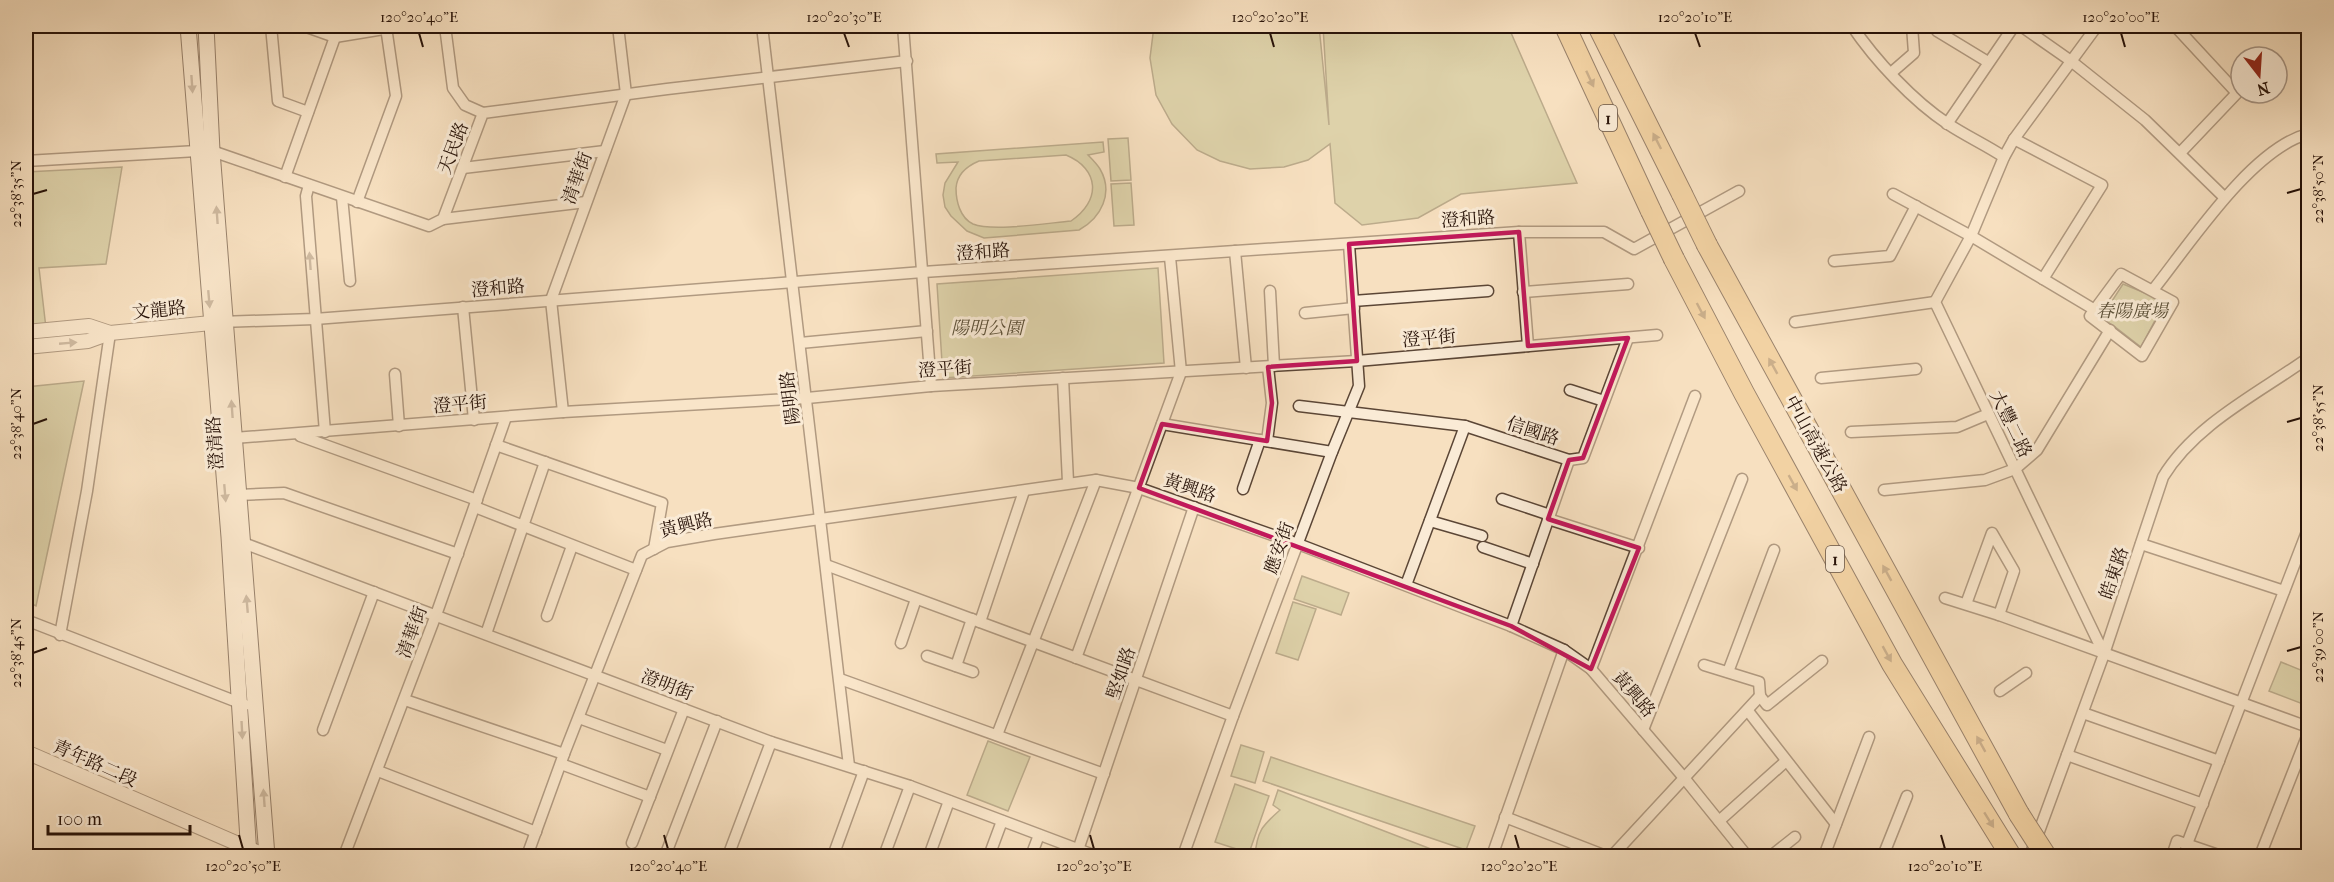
<svg xmlns="http://www.w3.org/2000/svg" width="2334" height="882" font-family="'IM FELL French Canon','Noto Serif TC',serif">
<rect width="100%" height="100%" fill="#f7e0c0"/>
<filter id="stains"><feTurbulence type="fractalNoise" baseFrequency=".00333" numOctaves="4"/><feColorMatrix values="0 0 0 0 .2 0 0 0 0 .09 0 0 0 0 .02 0 0 0 .5 -.17"/></filter>
<radialGradient id="worn" r=".72"><stop offset=".6" stop-color="#630" stop-opacity="0"/><stop offset="1" stop-color="#630" stop-opacity=".3"/></radialGradient>
<g fill="#bfc291" stroke="#736a4c" stroke-width="1.5" fill-rule="evenodd">
<polygon points="1154,26 1319,26 1329,125 1323,26 1508,26 1577,183 1461,194 1418,218 1362,225 1335,203 1330,144 1308,160 1284,167 1250,169 1220,161 1197,150 1172,124 1156,95 1150,58"/>
<polygon points="1128,138 1131,180 1111,181 1108,139"/>
<path d="M1103,142l1,10 -16,3c4,4 9,9 12,14 14,24 1,49 -21,61l-95,8 -17,-7 -16,-15 -6,-9 -2,-12 2,-12 13,-21 -21,1 -1,-9zM1066,155c34,14 35,46 5,66 -23,2 -78,11 -98,3 -13,-6 -17,-23 -17,-36 1,-14 11,-22 23,-27z"/>
<polygon points="122,167 106,264 39,268 46,328 26,330 26,172"/>
<polygon points="1131,183 1134,225 1114,226 1111,184"/>
<polygon points="1158,268 1164,363 943,378 937,284"/>
<polygon points="2123,284 2150,295 2163,305 2141,347 2114,326 2101,318"/>
<polygon points="84,381 36,606 26,601 26,387"/>
<polygon points="1302,576 1349,593 1341,615 1294,599"/>
<polygon points="1293,602 1316,609 1298,660 1276,653"/>
<polygon points="2281,662 2308,673 2308,706 2269,691"/>
<polygon points="988,741 1030,757 1008,811 967,795"/>
<polygon points="1241,745 1264,752 1255,783 1231,776"/>
<polygon points="1271,757 1475,826 1466,850 1263,781"/>
<polygon points="1235,784 1269,796 1249,853 1215,842"/>
<path d="M1278,790l171,66h-194c2,-25 7,-30 25,-46l-7,-5z"/>
</g>
<g fill="none" stroke-linecap="round" stroke-linejoin="round">
<defs>
<g id="minor">
<polyline points="271,26 278,101 308,112"/>
<polyline points="304,26 335,37 402,26"/>
<polyline points="445,26 453,88 465,105 483,113"/>
<polyline points="762,26 849,766"/>
<polyline points="903,26 931,386"/>
<path d="M1852,26c23,34 61,75 96,98 18,12 38,21 56,33"/>
<polyline points="1941,26 1937,31 1988,62"/>
<polyline points="2021,26 2071,61 2145,120 2224,197"/>
<polyline points="2097,26 2014,139 2004,157 1971,236 1935,302 2104,654"/>
<polyline points="2175,26 2237,93 2180,153"/>
<polyline points="1891,73 1914,53 1912,26"/>
<polyline points="1947,124 2014,26"/>
<polyline points="2014,139 2102,185 2043,279"/>
<polyline points="26,161 197,151 212,151 429,226 443,219 483,113 667,89 907,61"/>
<polyline points="463,168 605,151"/>
<polyline points="285,177 335,37"/>
<polyline points="309,185 306,196 325,432"/>
<polyline points="1893,194 1971,236 2095,310"/>
<polyline points="342,197 350,281"/>
<polyline points="357,202 396,96 386,27"/>
<polyline points="443,219 586,202"/>
<polyline points="1519,232 1528,346"/>
<polyline points="1235,251 1246,368"/>
<polyline points="1834,261 1890,256 1916,206"/>
<polygon points="2121,274 2173,302 2142,356 2090,316"/>
<path d="M2153,290c36,-45 99,-142 155,-156"/>
<polyline points="1270,291 1274,366"/>
<polyline points="1523,292 1628,284"/>
<polyline points="1353,301 1488,291"/>
<polyline points="463,307 474,420"/>
<polyline points="1305,313 1354,308"/>
<polyline points="220,322 315,319 923,272 1519,232 1604,232 1634,249 1739,191"/>
<polyline points="1795,322 1935,302"/>
<polyline points="800,343 927,331"/>
<polyline points="395,374 399,426"/>
<polyline points="1063,378 1068,482"/>
<polyline points="1821,378 1916,369"/>
<polyline points="1570,390 1604,401"/>
<polyline points="1299,406 1465,426 1569,460 1511,626"/>
<polyline points="563,412 551,300 626,94 618,26"/>
<polyline points="1162,424 1332,452"/>
<polyline points="1851,432 1957,427 1988,414"/>
<polyline points="300,436 477,500"/>
<polyline points="234,438 563,412 807,398 931,386 1357,361 1657,335"/>
<polyline points="1267,441 1272,403 1268,367"/>
<polyline points="496,445 662,503 654,549"/>
<polyline points="1569,460 1583,458 1628,338"/>
<polyline points="1243,489 1260,440"/>
<polyline points="1884,490 1985,480 2015,469 2037,450 2110,330"/>
<polyline points="238,495 284,493 458,554"/>
<polyline points="1502,499 1550,515"/>
<polyline points="475,507 636,570"/>
<polyline points="1548,519 1639,548"/>
<polyline points="1430,521 1482,536"/>
<polyline points="238,541 771,742 910,786 1096,856"/>
<polyline points="2141,544 2284,591"/>
<polyline points="1483,547 1533,564"/>
<polyline points="826,565 1233,716"/>
<polyline points="1406,585 1465,426"/>
<polyline points="1945,598 1999,615 2308,727"/>
<polyline points="1966,604 1992,533 2014,571 1999,615"/>
<polyline points="547,616 572,546"/>
<polyline points="26,620 245,705"/>
<polyline points="980,622 1024,491"/>
<polyline points="486,634 545,462"/>
<polyline points="60,635 87,491 110,333"/>
<polyline points="901,643 916,599"/>
<polyline points="927,656 973,672"/>
<polyline points="1076,658 1181,372 1170,257"/>
<polyline points="1704,665 1759,682 1760,696"/>
<polyline points="956,666 972,619"/>
<polyline points="1591,669 1695,396"/>
<polyline points="1728,672 1774,550"/>
<polyline points="840,679 1104,774"/>
<polyline points="2000,691 2026,673"/>
<polyline points="1760,696 1767,705 1822,661"/>
<polyline points="405,700 564,754"/>
<polyline points="1748,711 1836,824"/>
<polyline points="2083,713 2219,761"/>
<polyline points="579,718 667,750"/>
<polyline points="323,730 374,592"/>
<polyline points="1643,730 1742,479"/>
<polyline points="997,735 1096,480"/>
<polyline points="2067,755 2203,804"/>
<polyline points="561,764 650,797"/>
<polyline points="378,771 536,832"/>
<polyline points="1505,817 1606,856"/>
<polyline points="1719,821 1786,761"/>
<polyline points="632,843 684,709"/>
<polyline points="2187,844 2308,529"/>
<polyline points="1078,850 1194,507"/>
<polyline points="344,856 436,615 506,417"/>
<polyline points="527,856 564,754 642,555 667,542 714,534 1096,480 1139,488 1298,544 1511,626 1564,650 1591,669 1685,779 1747,856"/>
<polyline points="665,856 717,721"/>
<polyline points="728,856 771,742"/>
<polyline points="833,856 864,771"/>
<polyline points="884,856 910,786"/>
<polyline points="929,856 949,801"/>
<polyline points="989,856 1002,821"/>
<polyline points="1031,856 1039,835"/>
<polyline points="1183,856 1233,716 1332,452 1359,386 1349,244"/>
<polyline points="1492,856 1564,650"/>
<polyline points="1612,856 1760,696"/>
<polyline points="1771,856 1795,837"/>
<polyline points="1824,856 1869,737"/>
<polyline points="1883,856 1907,796"/>
<polyline points="1942,856 1944,854"/>
<path d="M2030,856l74,-202 59,-177c32,-53 96,-84 145,-119"/>
<polyline points="2172,856 2177,841 2221,856"/>
<polyline points="2260,856 2308,734"/>
</g>
<g id="tertiary">
<polyline points="26,332 89,326 110,333"/>
<polyline points="26,347 88,341 110,333 211,323"/>
<polyline points="26,752 266,856"/>
</g>
<g id="secondary">
<polyline points="188,26 229,537 249,856"/>
<polyline points="206,26 212,151 267,856"/>
</g>
<g id="motorway">
<polyline points="1565,26 1651,211"/>
<polyline points="1598,26 1682,194"/>
<polyline points="1707,245 2019,814"/>
<polyline points="1674,259 1744,393 1892,664 2011,856"/>
</g>
</defs>
<use href="#minor" stroke="#5b4636" stroke-width="13"/>
<use href="#tertiary" stroke="#5b4636" stroke-width="16"/>
<use href="#secondary" stroke="#271208" stroke-width="17"/>
<use href="#motorway" stroke="#271208" stroke-width="22"/>
<use href="#minor" stroke="#faebd6" stroke-width="10"/>
<use href="#tertiary" stroke="#faebd6" stroke-width="14"/>
<use href="#secondary" stroke="#faebd6" stroke-width="15"/>
<use href="#motorway" stroke="#ecc080" stroke-width="20"/>
<defs>
<g id="motorway-bridge">
<polyline points="1682,194 1707,245"/>
<polyline points="1651,211 1674,259"/>
<polyline points="2019,814 2046,856"/>
</g>
</defs>
<use href="#motorway-bridge" stroke="#271208" stroke-width="22" stroke-linecap="butt"/>
<use href="#motorway-bridge" stroke="#ecc080" stroke-width="20"/>
</g>
<defs><path id="oneway-solid" d="M-6-.8H1V-3.2L6.5 0L1 3.2V.8H-6Z" transform="scale(1.5)"/></defs>
<g fill="#93724a">
<use href="#oneway-solid" transform="translate(1590 79) rotate(65)"/>
<use href="#oneway-solid" transform="translate(1657 141) rotate(-117)"/>
<use href="#oneway-solid" transform="translate(1701 311) rotate(62)"/>
<use href="#oneway-solid" transform="translate(1773 366) rotate(-119)"/>
<use href="#oneway-solid" transform="translate(1793 483) rotate(61)"/>
<use href="#oneway-solid" transform="translate(1887 573) rotate(-119)"/>
<use href="#oneway-solid" transform="translate(1887 654) rotate(61)"/>
<use href="#oneway-solid" transform="translate(1981 744) rotate(-119)"/>
<use href="#oneway-solid" transform="translate(1989 820) rotate(58)"/>
</g>
<g fill="#9b8979">
<use href="#oneway-solid" transform="translate(192 84) rotate(86)"/>
<use href="#oneway-solid" transform="translate(217 215) rotate(-94)"/>
<use href="#oneway-solid" transform="translate(310 261) rotate(-94)"/>
<use href="#oneway-solid" transform="translate(209 299) rotate(85)"/>
<use href="#oneway-solid" transform="translate(68 343) rotate(-5)"/>
<use href="#oneway-solid" transform="translate(232 409) rotate(-94)"/>
<use href="#oneway-solid" transform="translate(225 493) rotate(85)"/>
<use href="#oneway-solid" transform="translate(247 604) rotate(-95)"/>
<use href="#oneway-solid" transform="translate(242 730) rotate(87)"/>
<use href="#oneway-solid" transform="translate(264 798) rotate(-94)"/>
</g>
<path d="M0 0H2334V882H0ZM1519,232l9,114 100,-8 -45,120 -14,2 -21,59 91,29 -48,121 -80,-43 -372,-138 23,-64 105,17 5,-38 -4,-36 89,-6 -8,-117z" fill="#f7e0c0" fill-opacity=".55" fill-rule="evenodd"/>
<path fill="none" stroke="#c2185b" stroke-width="4.5" stroke-linejoin="round" d="M1519,232l9,114 100,-8 -45,120 -14,2 -21,59 91,29 -48,121 -80,-43 -372,-138 23,-64 105,17 5,-38 -4,-36 89,-6 -8,-117z"/>
<path fill="none" stroke="#271208" stroke-width="2" d="M419,33l4,14M844,33l5,14M1270,33l4,14M1695,33l5,14M2121,33l4,14M2287,193l14,-4M33,194l14,-4M2287,422l14,-4M33,424l14,-5M2287,651l14,-4M33,653l14,-5M239,835l4,14M664,835l4,14M1090,835l4,14M1515,835l4,14M1941,835l4,14"/>
<g text-anchor="middle" stroke-width="6" stroke-linejoin="round" paint-order="stroke">
<g fill="#faebd6" stroke="#665346" stroke-width="1.5">
<rect x="1599" y="105" width="18" height="26" rx="4.5"/>
<rect x="1826" y="546" width="18" height="26" rx="4.5"/>
</g>
<g font-size="16" font-weight="bold" fill="#271208">
<text x="1608" y="124">1</text>
<text x="1835" y="565">1</text>
</g>
<g font-size="18" fill="#271208" stroke="#faebd6">
<text transform="translate(453 148) rotate(-69)" y="6">天民路</text>
<text transform="translate(577 178) rotate(-70)" y="6">清華街</text>
<text transform="translate(1468 219) rotate(-4)" y="6">澄和路</text>
<text transform="translate(983 252) rotate(-4)" y="6">澄和路</text>
<text transform="translate(498 288) rotate(-5)" y="6">澄和路</text>
<text transform="translate(159 310) rotate(-6)" y="6">文龍路</text>
<text transform="translate(1429 338) rotate(-5)" y="6">澄平街</text>
<text transform="translate(945 369) rotate(-4)" y="6">澄平街</text>
<text transform="translate(790 398) rotate(-97)" y="6">陽明路</text>
<text transform="translate(460 404) rotate(-5)" y="6">澄平街</text>
<text transform="translate(2011 424) rotate(64)" y="6">大豐二路</text>
<text transform="translate(1533 431) rotate(18)" y="6">信國路</text>
<text transform="translate(215 443) rotate(-94)" y="6">澄清路</text>
<text transform="translate(1816 444) rotate(61)" y="6">中山高速公路</text>
<text transform="translate(1190 488) rotate(19)" y="6">黃興路</text>
<text transform="translate(686 525) rotate(-14)" y="6">黃興路</text>
<text transform="translate(1279 548) rotate(-70)" y="6">應安街</text>
<text transform="translate(2114 573) rotate(-71)" y="6">皓東路</text>
<text transform="translate(412 632) rotate(-70)" y="6">清華街</text>
<text transform="translate(1121 673) rotate(-71)" y="6">堅如路</text>
<text transform="translate(667 685) rotate(21)" y="6">澄明街</text>
<text transform="translate(1634 694) rotate(50)" y="6">黃興路</text>
<text transform="translate(95 763) rotate(24)" y="6">青年路二段</text>
</g>
<g font-size="18" font-style="italic" fill="#5c5038" stroke="#faebd6">
<text x="2132" y="317">春陽廣場</text>
<text x="987" y="334">陽明公園</text>
</g>
</g>
<rect width="2334" height="882" fill="none" stroke="#f7e0c0" stroke-width="66"/>
<g transform="translate(2259 75) rotate(163)"><circle r="28" fill="#faebd6" stroke="#a69484" stroke-width="1.5"/>
<path d="M0-4.5L10 22L0 15L-10 22Z" fill="#8f2418"/>
<text y="-9" font-size="16" font-weight="bold" text-anchor="middle" fill="#271208">N</text>
</g>
<path d="M48 825v9h142v-9" fill="none" stroke="#271208" stroke-width="3"/>
<text x="57" y="825" font-size="18" fill="#271208" stroke="#faebd6" stroke-width="4.5" paint-order="stroke">100 m</text>
<rect x="33" y="33" width="2268" height="816" fill="none" stroke="#271208" stroke-width="2"/>
<g font-size="15" text-anchor="middle" fill="#271208">
<text x="419" y="22">120°20'40"E</text>
<text x="844" y="22">120°20'30"E</text>
<text x="1270" y="22">120°20'20"E</text>
<text x="1695" y="22">120°20'10"E</text>
<text x="2121" y="22">120°20'00"E</text>
<text transform="translate(2318 189) rotate(-90)" y="5">22°38'50"N</text>
<text transform="translate(16 194) rotate(-90)" y="5">22°38'35"N</text>
<text transform="translate(2318 418) rotate(-90)" y="5">22°38'55"N</text>
<text transform="translate(16 424) rotate(-90)" y="5">22°38'40"N</text>
<text transform="translate(2318 647) rotate(-90)" y="5">22°39'00"N</text>
<text transform="translate(16 653) rotate(-90)" y="5">22°38'45"N</text>
<text x="243" y="871">120°20'50"E</text>
<text x="668" y="871">120°20'40"E</text>
<text x="1094" y="871">120°20'30"E</text>
<text x="1519" y="871">120°20'20"E</text>
<text x="1945" y="871">120°20'10"E</text>
</g>
<rect width="100%" height="100%" filter="url(#stains)"/>
<rect width="100%" height="100%" fill="url(#worn)"/>
</svg>
